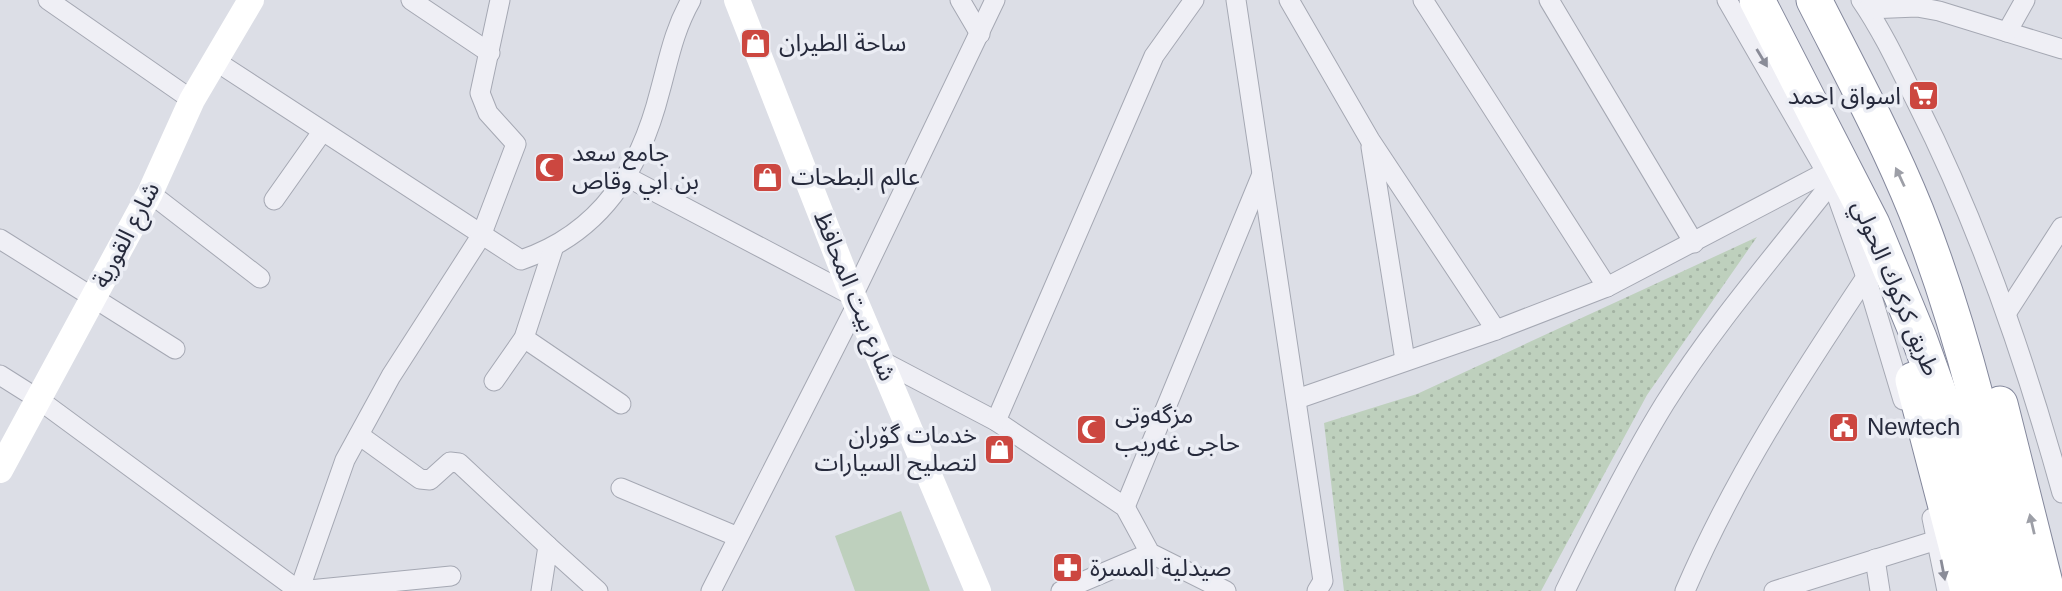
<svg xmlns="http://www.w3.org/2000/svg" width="2062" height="591" font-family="Helvetica,'Noto Sans Arabic',sans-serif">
<defs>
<pattern id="park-dots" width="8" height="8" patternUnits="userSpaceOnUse" patternTransform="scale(1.75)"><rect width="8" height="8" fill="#bed0bd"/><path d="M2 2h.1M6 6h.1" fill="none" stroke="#a3b3a3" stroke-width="1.8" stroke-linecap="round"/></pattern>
</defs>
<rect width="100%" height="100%" fill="#dcdee6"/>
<polygon fill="url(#park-dots)" points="1757,237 1647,395 1541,591 1344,591 1324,423 1417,394"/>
<polygon fill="#bed0bd" points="901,511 930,591 855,591 835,536"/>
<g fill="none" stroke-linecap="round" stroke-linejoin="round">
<defs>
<g id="street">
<polyline points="48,0 192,100"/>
<polyline points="411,0 490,53"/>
<polyline points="960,0 980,34"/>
<polyline points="1236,0 1323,581 1317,591"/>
<polyline points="1289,0 1370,140 1496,330"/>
<polyline points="1423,0 1607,287"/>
<polyline points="1549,0 1694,243"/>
<polyline points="1727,0 1832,182 1866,277 1903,400"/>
<path d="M1861,0c22,32 39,69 56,103 63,125 108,256 145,390"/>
<polyline points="1868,9 1917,7 1939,11 2062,49"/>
<polyline points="2007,32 2025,0"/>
<path d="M217,62l304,198c80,-27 119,-90 139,-169 9,-33 14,-61 31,-91"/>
<polyline points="1371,147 1405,360"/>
<polyline points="627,177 853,296 995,0"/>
<polyline points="150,193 260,278"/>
<polyline points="274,200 322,132"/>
<polyline points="0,239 175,349"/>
<polyline points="2007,312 2062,227"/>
<polyline points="524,338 621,404"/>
<polyline points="880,360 996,421 1125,507 1150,553 1226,591"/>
<polyline points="0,375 38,399 299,591 451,576"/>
<polyline points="494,381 524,338 553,249"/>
<polyline points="1297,399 1496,330 1607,287 1826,172"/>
<polyline points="996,421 1154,56 1194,0"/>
<polyline points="359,435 420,479 430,480 450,462 459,463 548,546"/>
<polyline points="621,488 738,537"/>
<polyline points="1125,507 1262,174"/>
<polyline points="1932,518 1947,591"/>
<polyline points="1875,559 1880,591"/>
<polyline points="299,591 345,460 391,376 481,236 516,144 488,113 480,93 500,0"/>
<polyline points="541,591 548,546 598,591"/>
<polyline points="711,591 857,304"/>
<polyline points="1061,591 1150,553"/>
<path d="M1565,591c31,-64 63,-128 100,-188 49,-78 110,-148 167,-221"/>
<path d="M1685,591c48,-112 113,-212 181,-314"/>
<polyline points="1774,591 1937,540"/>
</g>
<g id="highway">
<polyline points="1757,0 1872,224 1919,338 1963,460 1996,591"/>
<path d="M1814,0c35,69 73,139 102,211 48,122 78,252 104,380"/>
<polyline points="1913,380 1968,591"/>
<polyline points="2000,404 2047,591"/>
</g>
</defs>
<use href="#street" stroke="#a5a8b3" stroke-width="21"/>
<use href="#highway" stroke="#84889c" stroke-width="37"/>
<use href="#street" stroke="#efeff5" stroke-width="19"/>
<g stroke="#fff" stroke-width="26">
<polyline points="737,0 853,296 978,591"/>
<polyline points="0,470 150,193 192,100 251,0"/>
</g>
<use href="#highway" stroke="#fff" stroke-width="35"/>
</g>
<defs><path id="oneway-solid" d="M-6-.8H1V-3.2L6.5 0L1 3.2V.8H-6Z" transform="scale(1.75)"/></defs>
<g fill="#8a8c98">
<use href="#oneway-solid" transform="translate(1762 58) rotate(59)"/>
<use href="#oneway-solid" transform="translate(1943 570) rotate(79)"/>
</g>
<g fill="#9d9fa7">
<use href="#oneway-solid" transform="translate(1900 177) rotate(-115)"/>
<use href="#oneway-solid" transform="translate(2032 524) rotate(-103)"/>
</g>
<defs>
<symbol id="shop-square" viewBox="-11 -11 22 22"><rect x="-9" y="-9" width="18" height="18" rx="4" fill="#cc4740" stroke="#ebedf4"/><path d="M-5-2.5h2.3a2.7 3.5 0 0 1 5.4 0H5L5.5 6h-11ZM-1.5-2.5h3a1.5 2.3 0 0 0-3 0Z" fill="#fff"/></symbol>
<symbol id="supermarket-square" viewBox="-11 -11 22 22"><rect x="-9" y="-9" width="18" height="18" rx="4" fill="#cc4740" stroke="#ebedf4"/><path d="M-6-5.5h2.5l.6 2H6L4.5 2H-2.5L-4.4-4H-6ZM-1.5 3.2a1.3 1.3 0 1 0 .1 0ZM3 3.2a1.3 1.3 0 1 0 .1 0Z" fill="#fff"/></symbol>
<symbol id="mosque-square" viewBox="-11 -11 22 22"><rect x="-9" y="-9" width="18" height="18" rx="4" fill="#cc4740" stroke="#ebedf4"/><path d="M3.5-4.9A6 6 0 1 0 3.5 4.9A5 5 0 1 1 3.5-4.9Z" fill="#fff"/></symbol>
<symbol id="civic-square" viewBox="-11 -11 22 22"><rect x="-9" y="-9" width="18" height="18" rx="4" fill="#cc4740" stroke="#ebedf4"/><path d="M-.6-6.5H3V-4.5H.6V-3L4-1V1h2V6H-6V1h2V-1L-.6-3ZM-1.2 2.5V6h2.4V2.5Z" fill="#fff"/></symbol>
<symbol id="pharmacy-square" viewBox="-11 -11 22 22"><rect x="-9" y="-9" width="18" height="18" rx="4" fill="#cc4740" stroke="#ebedf4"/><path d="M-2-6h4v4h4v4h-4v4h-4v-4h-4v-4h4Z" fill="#fff"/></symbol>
</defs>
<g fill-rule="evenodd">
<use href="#shop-square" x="738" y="26" width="35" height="35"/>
<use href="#supermarket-square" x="1906" y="78" width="35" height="35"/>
<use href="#mosque-square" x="532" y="150" width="35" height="35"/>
<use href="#shop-square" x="750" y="160" width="35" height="35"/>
<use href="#civic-square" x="1826" y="410" width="35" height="35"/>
<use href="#mosque-square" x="1074" y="412" width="35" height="35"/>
<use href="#shop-square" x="982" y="432" width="35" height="35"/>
<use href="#pharmacy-square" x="1050" y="550" width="35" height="35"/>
</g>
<g text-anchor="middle" stroke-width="7" stroke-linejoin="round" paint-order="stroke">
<g font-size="24" fill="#262a3c" stroke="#ebedf4" text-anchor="start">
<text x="779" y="51">ساحة الطيران</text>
<text x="1901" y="104" text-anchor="end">اسواق احمد</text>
<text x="572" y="161">جامع سعد<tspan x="572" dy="28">بن ابي وقاص</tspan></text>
<text x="791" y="185">عالم البطحات</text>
<text x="1115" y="423">مزگەوتی<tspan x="1115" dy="28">حاجی غەریب</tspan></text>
<text x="1867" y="435">Newtech</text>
<text x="977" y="443" text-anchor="end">خدمات گۆران<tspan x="977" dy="28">لتصليح السيارات</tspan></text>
<text x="1090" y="576">صيدلية المسرة</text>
</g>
<g font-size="24" fill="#262a3c" stroke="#ebedf4">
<text transform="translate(126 235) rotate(-62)" y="8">شارع القورية</text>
<text transform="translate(1896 288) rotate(67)" y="8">طريق كركوك الحولي</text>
<text transform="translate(855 296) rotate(68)" y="8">شارع بيت المحافظ</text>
</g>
</g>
</svg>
